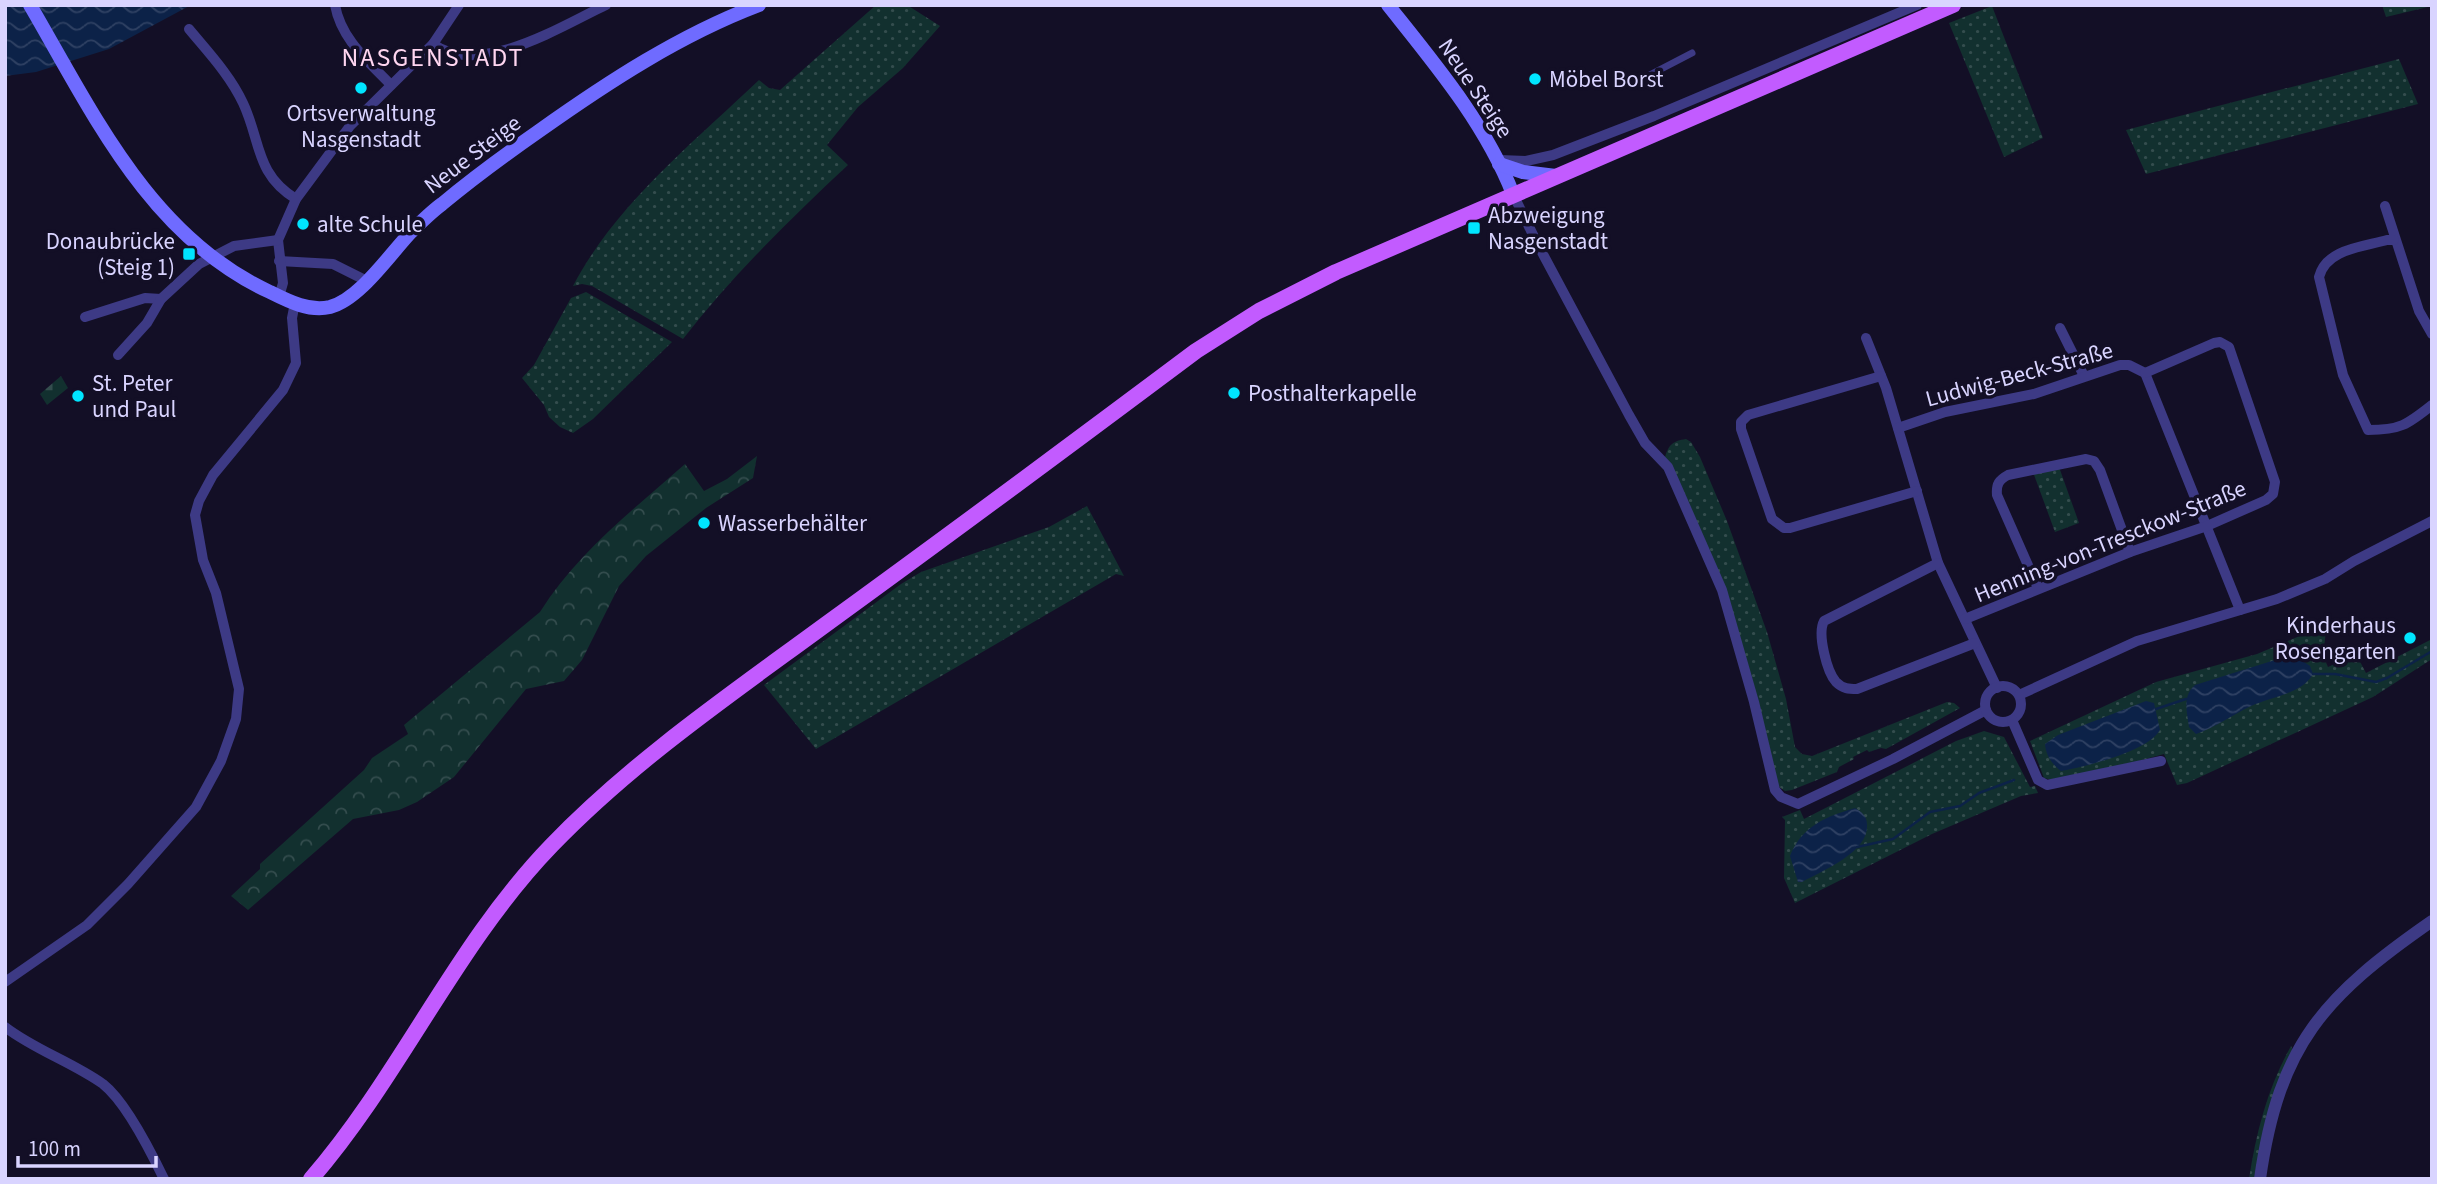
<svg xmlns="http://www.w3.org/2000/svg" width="2437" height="1184" font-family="'Source Sans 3',sans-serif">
<defs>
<pattern id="grass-dots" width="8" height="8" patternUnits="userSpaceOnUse" patternTransform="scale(1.75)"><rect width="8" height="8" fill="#12302f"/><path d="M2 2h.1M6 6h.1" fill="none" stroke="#344d4e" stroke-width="1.8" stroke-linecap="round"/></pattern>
<pattern id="forest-crowns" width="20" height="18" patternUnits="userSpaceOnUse" patternTransform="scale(1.75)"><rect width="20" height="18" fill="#12302f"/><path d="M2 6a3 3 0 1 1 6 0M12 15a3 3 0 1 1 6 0" fill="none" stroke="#344d4e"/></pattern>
<pattern id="cemetery-stones" width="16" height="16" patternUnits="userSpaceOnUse" patternTransform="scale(1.75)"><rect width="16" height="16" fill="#12302f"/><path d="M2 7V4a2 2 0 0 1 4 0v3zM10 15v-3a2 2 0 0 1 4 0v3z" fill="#344d4e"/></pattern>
<pattern id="water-waves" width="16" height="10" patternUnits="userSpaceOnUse" patternTransform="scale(1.75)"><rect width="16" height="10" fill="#0c2248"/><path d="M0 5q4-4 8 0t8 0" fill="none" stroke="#2f4163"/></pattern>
</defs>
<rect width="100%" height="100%" fill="#130f26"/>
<g fill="url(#grass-dots)">
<path d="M876,5h31l33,21 -37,42 -45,39 -31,38 21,20c-59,55 -116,111 -165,174l-91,-53 -10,-2 -9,2c43,-82 120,-143 186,-206l10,8 11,2z"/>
<polygon points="2382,5 2432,5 2432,6 2386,17"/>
<polygon points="1992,6 2043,138 2004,157 1949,23"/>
<polygon points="2399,59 2418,104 2146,174 2126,130"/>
<polygon points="586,292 672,342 593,419 573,433 560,427 549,417 544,405 522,378 534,365 571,298"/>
<path d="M1686,439l5,3 9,15 27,64 40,111 19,67 9,48 7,7 10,2 135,-54 7,1 6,5 -74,41 -5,-1 -12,4 -2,-2 -14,7 1,2 -15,8 -2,5 -45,18 -7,1 -7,-5 -47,-178 -66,-151c4,-13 8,-16 21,-18z"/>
<polygon points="2059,467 2079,523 2055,532 2033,472"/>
<polygon points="1087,506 1124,576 1116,574 816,749 764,685 901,584 921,572 1049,527"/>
<path d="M2326,625c0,16 -5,28 2,42l28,-13 10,19 66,-34v20l-59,38 -186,86 -10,2 -13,-31 -51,14 -60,12 -9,-2 -14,-37 126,-59 101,-28z"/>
<polygon points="1984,731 2004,737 2030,787 2035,786 2038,793 2021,796 1932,834 1795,903 1784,878 1785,820 1782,817 1800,810 1804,819 1956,741"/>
<path d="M2291,1046l2,4 -38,129h-6c7,-47 19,-92 42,-133z"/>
</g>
<path fill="url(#forest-crowns)" d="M757,456l-4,22 -47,30 -60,48 -27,30 -37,74 -18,21 -38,8 -72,88 -37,25 -18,8 -46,9 -105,91 -17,-14 29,-27v-5l104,-94 8,-12 36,-24 -4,-9 136,-113c37,-59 93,-102 145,-148l19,27 23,-12z"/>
<polygon fill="url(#cemetery-stones)" points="61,376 68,388 47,405 40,394"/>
<g fill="url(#water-waves)">
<polygon points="13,5 191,5 109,49 36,72 5,76 5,8"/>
<path d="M2298,658l12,8 3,8c-11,20 -43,23 -62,32 -19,9 -35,21 -55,28l-7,-7c-2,-15 -7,-31 6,-42l80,-25z"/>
<path d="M2146,701l8,2 6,27c-13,22 -73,36 -99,41 -9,-7 -15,-15 -16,-27l13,-9z"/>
<path d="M1855,808c7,4 12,8 12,17 2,27 -45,46 -65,57h-4l-8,-26c12,-30 35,-39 65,-48z"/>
</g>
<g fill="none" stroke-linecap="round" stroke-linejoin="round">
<g stroke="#0c2248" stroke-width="2.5">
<polyline points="2313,674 2335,674 2376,682 2387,678 2432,651"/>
<polyline points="2156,709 2186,699"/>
<polyline points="1857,847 1893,839 1930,812 1960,806 1979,793 2014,780"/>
</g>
<polyline stroke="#3d3a85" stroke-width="7" points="1640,80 1692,53"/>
<g stroke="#3d3a85" stroke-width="10">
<path d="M335,5c6,34 33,56 56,80"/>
<path d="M189,29c19,23 41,46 54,74 18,38 12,71 53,96"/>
<path d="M433,44c47,34 128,-18 173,-39"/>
<polyline points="1500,160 1526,161 1553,155 1654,116 1917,5"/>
<polyline points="1513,194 1537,243 1629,415 1645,443 1668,467 1722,590 1754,702 1775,790 1781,797 1798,804 1893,759 1986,710"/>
<polyline points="2385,206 2419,311 2432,334"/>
<path d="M2394,240h-7c-25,7 -61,9 -68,37l24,98 25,55c32,0 39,-5 64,-25"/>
<polyline points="279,261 333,264 367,281"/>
<polyline points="279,297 283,283 278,240 296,199 350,126 433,44 459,5"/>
<polyline points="85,317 145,298 161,299"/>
<polyline points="2060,328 2084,376"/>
<polyline points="1866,338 1886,388 1938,563 1997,688"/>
<polyline points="118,355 147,323 161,299 199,264 234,246 278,240"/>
<polyline points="1881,376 1748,415 1741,422 1741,429 1772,519 1784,528 1790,528 1917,491"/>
<polyline points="1898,428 1945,412 2034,394 2120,365 2129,365 2145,373 2240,610"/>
<path d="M1938,563l-114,58c-7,13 3,51 12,61 7,7 13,7 21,7l118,-46"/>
<path d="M2038,588l-41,-93c-1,-11 2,-15 11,-20l78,-16 8,2 6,9 30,82"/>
<polyline points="1965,619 2130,552 2207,526 2266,500 2273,494 2275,482 2229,347 2220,342 2214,343 2145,373"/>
<circle cx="2003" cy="704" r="18"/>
<polyline points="2019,695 2137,641 2277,599 2325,579 2354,561 2432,521"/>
<polyline points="2012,720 2038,780 2047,785 2161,761"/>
<polyline points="5,982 87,925 128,884 196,807 221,761 236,719 239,689 216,593 203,560 195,515 199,501 213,475 283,390 296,363 292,318 295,303"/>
<path d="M5,1027c30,23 67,35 98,57 23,18 48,68 61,95"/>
</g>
<path stroke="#3d3a85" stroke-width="12" d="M2260,1179c19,-135 64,-183 172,-258"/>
<g stroke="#6f6bff" stroke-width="14">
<path d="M30,5c63,108 120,232 240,287 18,9 39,20 60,15 30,-8 60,-53 81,-75 10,-10 20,-20 31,-28 31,-26 64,-50 97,-73 69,-49 141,-96 220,-126"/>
<path d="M1388,5c47,59 97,118 125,189"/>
<polyline points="1499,164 1523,172 1556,176"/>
</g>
<path stroke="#c25bff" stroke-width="16" d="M311,1179c90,-104 145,-235 241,-334 81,-84 179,-151 273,-220 124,-90 248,-182 371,-274l63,-40 77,-39 617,-267"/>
</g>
<g fill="#00e5ff" stroke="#130f26" stroke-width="2.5">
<circle cx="1535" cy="79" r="7"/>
<circle cx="361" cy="88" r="7"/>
<circle cx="303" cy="224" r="7"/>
<rect x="1467" y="221" width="14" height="14" rx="3.5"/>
<rect x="182" y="247" width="14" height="14" rx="3.5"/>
<circle cx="1234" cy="393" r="7"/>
<circle cx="78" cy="396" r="7"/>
<circle cx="704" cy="523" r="7"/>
<circle cx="2410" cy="638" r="7"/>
</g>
<g text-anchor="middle" stroke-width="7" stroke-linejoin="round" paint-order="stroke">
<g font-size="23" fill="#d9d4ff" stroke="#130f26" text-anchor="start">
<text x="1549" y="87">Möbel Borst</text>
<text x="361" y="121" text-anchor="middle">Ortsverwaltung<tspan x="361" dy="26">Nasgenstadt</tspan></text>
<text x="1488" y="223">Abzweigung<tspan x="1488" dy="26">Nasgenstadt</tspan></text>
<text x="317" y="232">alte Schule</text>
<text x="175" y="249" text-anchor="end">Donaubrücke<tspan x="175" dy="26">(Steig 1)</tspan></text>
<text x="92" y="391">St. Peter<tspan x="92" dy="26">und Paul</tspan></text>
<text x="1248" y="401">Posthalterkapelle</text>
<text x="718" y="531">Wasserbehälter</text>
<text x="2396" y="633" text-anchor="end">Kinderhaus<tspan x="2396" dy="26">Rosengarten</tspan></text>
</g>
<g font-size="23" fill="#d9d4ff" stroke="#130f26">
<text transform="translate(1476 88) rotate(56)" y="8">Neue Steige</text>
<text transform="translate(472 154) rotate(-37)" y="8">Neue Steige</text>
<text transform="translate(2019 374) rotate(-15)" y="8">Ludwig-Beck-Straße</text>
<text transform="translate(2110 541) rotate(-22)" y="8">Henning-von-Tresckow-Straße</text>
</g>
<g font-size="26" letter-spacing="2" fill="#ffd6f0" stroke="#130f26">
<text x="433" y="66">NASGENSTADT</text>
</g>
</g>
<rect width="2437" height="1184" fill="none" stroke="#d9d4ff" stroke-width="14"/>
<path d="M18 1156v10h138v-10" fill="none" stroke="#d9d4ff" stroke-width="3.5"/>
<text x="28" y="1156" font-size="21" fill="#d9d4ff" stroke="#130f26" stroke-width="5" paint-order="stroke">100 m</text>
</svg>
